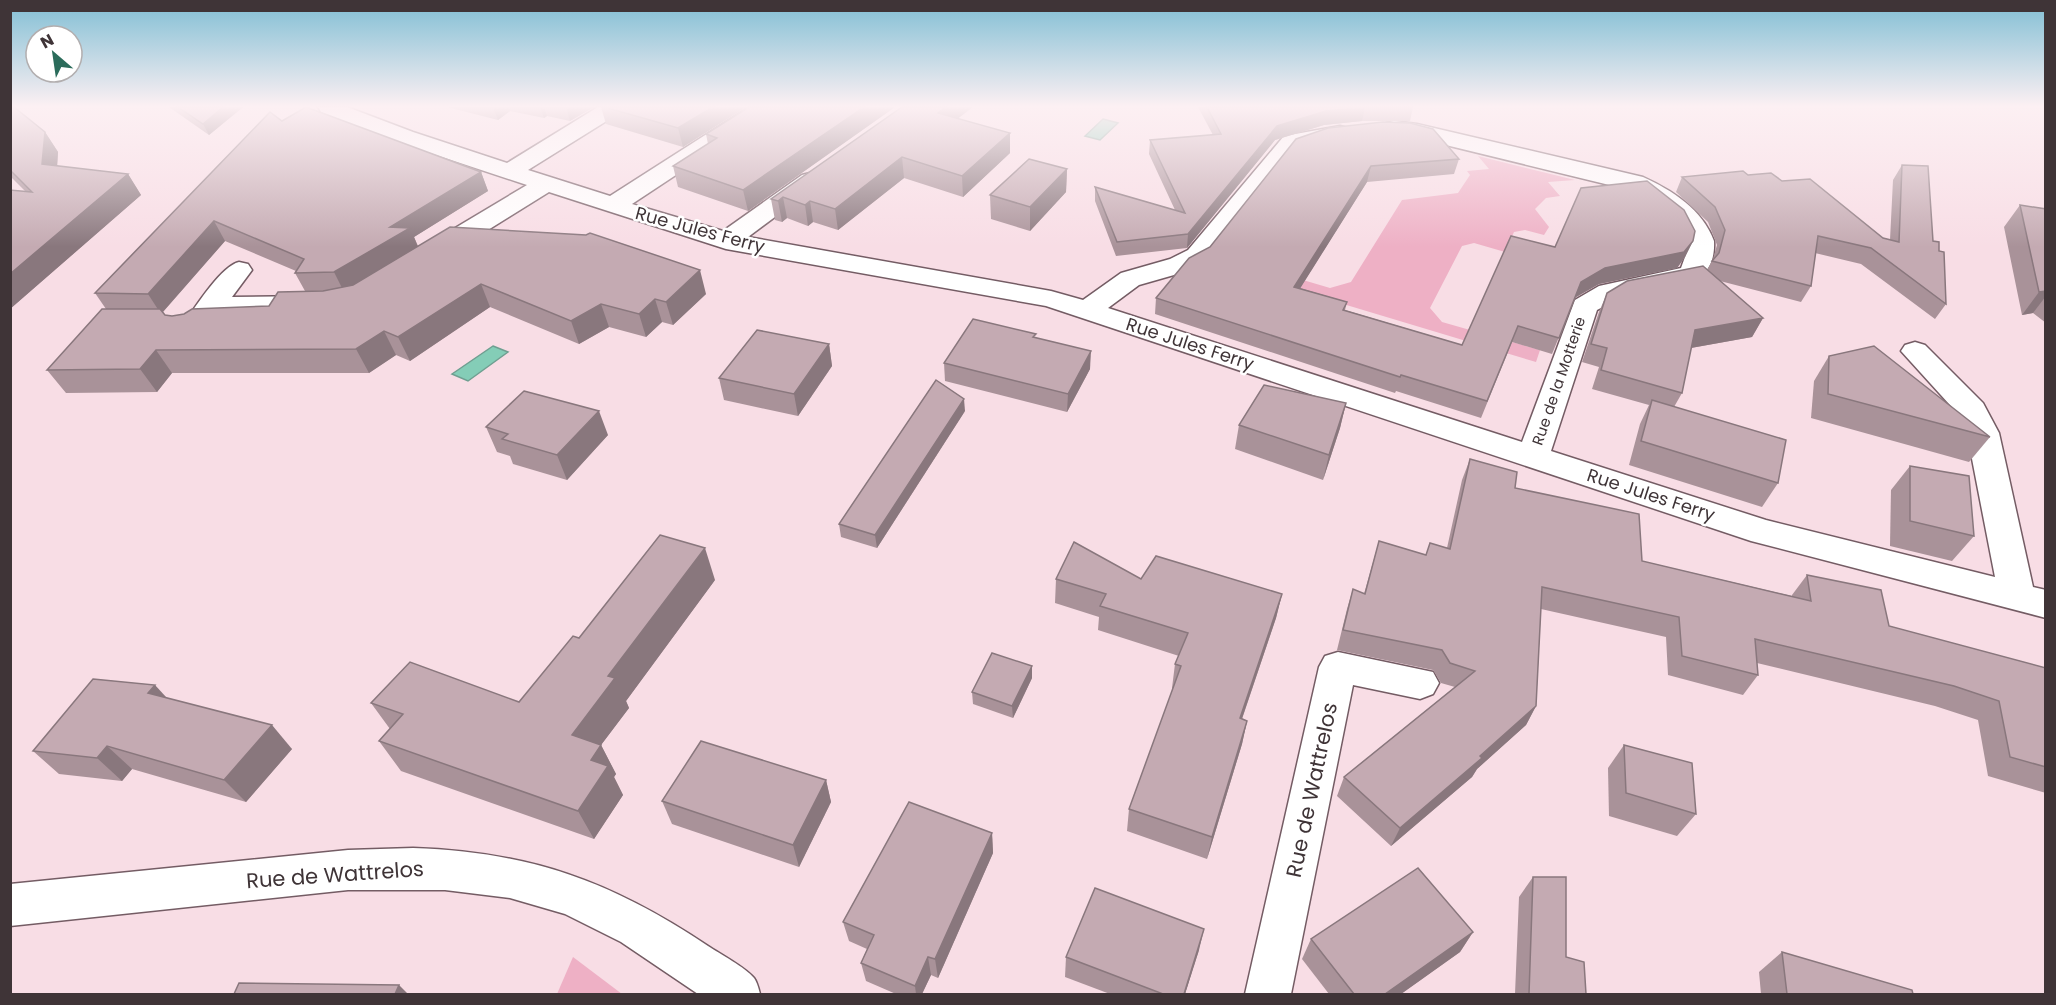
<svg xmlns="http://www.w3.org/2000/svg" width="2056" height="1005" font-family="Poppins,sans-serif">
<rect width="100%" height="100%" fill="#f8dde5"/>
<g fill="#eeb0c5">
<polygon points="1478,156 1575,180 1548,182 1560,196 1546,198 1535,209 1549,227 1544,235 1525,230 1514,232 1505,252 1474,243 1462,246 1430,308 1442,322 1540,350 1536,362 1220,267 1225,257 1330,288 1351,282 1402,200 1458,193 1470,175 1467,171 1489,169"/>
<polygon points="573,957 622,994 557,994"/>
</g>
<g fill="#84cdb7" stroke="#6f9f91" stroke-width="1.5">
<polygon points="1103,119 1118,123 1100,140 1085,136"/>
<polygon points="493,346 508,352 468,381 452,374"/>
</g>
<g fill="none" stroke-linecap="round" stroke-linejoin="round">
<defs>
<g id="minor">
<path d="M318,107h29l66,25 94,31 91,-56h26l-3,5 -93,58 82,26 139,-89h25l-3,5 -139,92 91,27 79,-56 8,-2 8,2 4,5 -4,5 -70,52 303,54 32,9 38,-27 49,-14 18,-9 96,-114 56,-10 8,2 3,5 -3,5 -49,9 -93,115 -18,9 -49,14 -31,23 414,134 53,-142 24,-14 82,-18 8,-22 -4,-15 -21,-21 -30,-19 -217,-53 -31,-5 -3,-5 3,-5 8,-2 23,3 226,53c29,13 60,33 71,64 3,57 -60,43 -96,57 -7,3 -14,9 -21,12l-46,141 215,69 229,57 -28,-144 -8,-18 -58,-64 4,-6 10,-3 10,3 58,58 16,30 34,154 13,3v28l-295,-77 -705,-235 -320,-57 -177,-57 -106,66 -9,2 -9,-2 -4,-6 4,-6 102,-61 -130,-43 -76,-30z"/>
<path d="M239,262l9,2 4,6 -20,27 83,-1 10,2 4,6 -4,6 -10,2 -96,2c-8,10 -14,12 -27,9l-4,-6c11,-15 34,-51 51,-55z"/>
<polygon points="1338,652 1433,672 1439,683 1433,694 1420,699 1353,685 1291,994 1245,994 1319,667 1325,656"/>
</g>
<path id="tertiary" d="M413,848c117,4 198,33 295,98 12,8 37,21 46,32 3,4 5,12 6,16h-62l-77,-52 -56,-28 -55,-16 -65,-8h-97l-338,36v-42l338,-34z"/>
</defs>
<use href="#minor" stroke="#745c64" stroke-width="3"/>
<use href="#tertiary" stroke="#745c64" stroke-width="3"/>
<use href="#minor" fill="#fff" fill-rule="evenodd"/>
<use href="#tertiary" fill="#fff" fill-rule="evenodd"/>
</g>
<g fill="#a99299" fill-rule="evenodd">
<polygon points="10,107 45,132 58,152 57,166 128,174 141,195 10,309 26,192 10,176"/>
<polygon points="169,107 243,107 209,135"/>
<polygon points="447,107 594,107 570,121 547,116 544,118 510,111 498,120"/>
<polygon points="601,107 746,107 683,147 606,124"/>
<polygon points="749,107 895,107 748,211 678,187 673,166 708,144 706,134"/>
<polygon points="1198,107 1413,107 1410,121 1362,121 1324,125 1275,140 1187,248 1116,256 1095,201 1095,187 1175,210 1149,154 1150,140 1213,135"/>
<polygon points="958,118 1010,153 963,197 904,178 838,230 813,222 808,226 787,218 782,222 775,220 771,199"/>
<path d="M282,121l199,51 7,19 -74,46 4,9 288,48 -33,31 -11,-3 -16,15 -37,-10 -30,17 -89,-37 -80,54 -14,-6 -27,18h-197l-15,19 -91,1 -19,-23 59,-61 -11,-16zM225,241l71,30 -1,2 10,18 -36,15 -97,10 -7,-1 -2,-3z"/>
<polygon points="1296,139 1459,159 1454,174 1367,182 1300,288 1347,302 1345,310 1462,345 1555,247 1693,241 1685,257 1677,268 1599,284 1575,298 1552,354 1512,342 1481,418 1396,391 1395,393 1155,314 1156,298 1210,247"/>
<polygon points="1902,165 1933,241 1939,251 1946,304 1935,319 1861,264 1815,253 1811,286 1801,302 1720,281 1763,318 1752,337 1691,348 1682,393 1674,407 1778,483 1762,507 1629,465 1640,424 1649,405 1592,389 1599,367 1582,362 1599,312 1607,293 1707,270 1713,259 1717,245 1708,222 1676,192 1682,177 1748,175 1782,181 1883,238 1890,240 1893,180"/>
<polygon points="1067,169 1066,192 1030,231 991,219 990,195"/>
<polygon points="2020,205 2046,209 2046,323 2033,313 2022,315 2004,227"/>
<polygon points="829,344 832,366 798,416 724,400 719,378"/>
<polygon points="1829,356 1990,437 1969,462 1811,418 1814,381"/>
<polygon points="944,363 1090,369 1067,412 945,381"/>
<polygon points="1346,403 1340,428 1323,480 1235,449 1239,425"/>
<polygon points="965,411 877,548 841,537 839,524"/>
<polygon points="486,427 608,435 567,480 513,464 510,456 497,452"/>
<polygon points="1470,459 1515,488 1642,561 1792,596 1792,595 1807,575 1889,626 2046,668 2046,793 1988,776 1978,720 1935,706 1757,663 1758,675 1743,695 1668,675 1666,637 1541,609 1536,706 1526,725 1477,769 1472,777 1391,846 1337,796 1344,777 1455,687 1441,683 1433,670 1337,650 1347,609 1353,589 1364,594 1379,541 1426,555 1430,543 1447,548 1462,480"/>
<polygon points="1910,466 1974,536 1952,561 1890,546 1891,490"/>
<polygon points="1056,579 1141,579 1282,594 1276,618 1242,719 1247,721 1242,744 1207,859 1127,831 1129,809 1173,689 1172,688 1175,664 1179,656 1098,630 1099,617 1055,603"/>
<polygon points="715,580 626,701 629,708 601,745 616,774 614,777 623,795 594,839 401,771 379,741 390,729 371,703 519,702 579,638"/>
<polygon points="1032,666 1032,678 1013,718 973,704 972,692"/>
<polygon points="167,698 292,749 246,802 132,769 122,781 59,774 33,751"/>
<polygon points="1624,745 1696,814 1677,836 1609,816 1608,768"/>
<polygon points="826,780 831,802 799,867 672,824 662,801"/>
<polygon points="992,833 993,853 938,978 931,975 922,994 896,994 866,981 861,963 867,949 849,941 843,922"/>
<polygon points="1533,877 1566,957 1586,994 1515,994 1519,897"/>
<polygon points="1473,932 1460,952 1401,994 1329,994 1302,959 1311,939"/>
<polygon points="1199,950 1185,994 1110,994 1065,977 1066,957"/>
<polygon points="1782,952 1913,994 1761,994 1759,972"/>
</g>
<g fill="#89777d">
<polygon points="223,107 243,107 209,135 203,124"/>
<polygon points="493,107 509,107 510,111 498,120"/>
<polygon points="540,107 544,107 547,116 544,118"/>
<polygon points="566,107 594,107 570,121"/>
<polygon points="713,107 746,107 683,147 678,128"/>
<polygon points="864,107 895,107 748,211 743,190"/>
<polygon points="946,107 973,107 939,133 938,113"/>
<polygon points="1365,107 1362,121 1324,125 1275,140 1187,248 1188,234 1277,126 1326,111"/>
<polygon points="45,132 58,152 56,185 42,164"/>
<polygon points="1010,133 1010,153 963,197 962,176"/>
<polygon points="902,157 904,178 838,230 835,209"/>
<polygon points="1371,166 1367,182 1291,303 1294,287"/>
<polygon points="1067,169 1066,192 1030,231 1030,207"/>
<polygon points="481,172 488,191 414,237 418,247 344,292 334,272 390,227"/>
<polygon points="128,174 141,195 10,309 10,274"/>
<polygon points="783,197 787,218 782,222 778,201"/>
<polygon points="810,201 813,222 808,226 805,205"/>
<polygon points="214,221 225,241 161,314 148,294"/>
<polygon points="1693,241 1685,257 1677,268 1599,284 1574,298 1581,282 1605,268"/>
<polygon points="700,270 706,294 673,325 666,302"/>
<polygon points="481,284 490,307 410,361 398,337"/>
<polygon points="2046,291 2046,296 2033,313 2022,315 2039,292"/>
<polygon points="655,299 662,322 646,337 639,314"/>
<polygon points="601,304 609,327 579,344 571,321"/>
<polygon points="1763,318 1752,337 1685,349 1695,330"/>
<polygon points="384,331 396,355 369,373 356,349"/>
<polygon points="829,344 832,366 798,416 794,394"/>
<polygon points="156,350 172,373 157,392 140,369"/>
<polygon points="1091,351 1090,369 1067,412 1068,394"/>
<polygon points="964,399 965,411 877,548 875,535"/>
<polygon points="1346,403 1340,428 1323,480 1329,455"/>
<polygon points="599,411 608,435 567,480 557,455"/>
<polygon points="705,548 715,580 626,701 629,708 601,745 616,774 614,777 623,795 594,839 578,811 572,735 608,676"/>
<polygon points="1282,594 1276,618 1234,742 1240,718"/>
<polygon points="1032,666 1032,678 1013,718 1012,706"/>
<polygon points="155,685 177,709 148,693"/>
<polygon points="1536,706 1526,725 1477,769 1472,777 1391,846 1400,828"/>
<polygon points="1247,721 1242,744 1207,859 1212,837"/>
<polygon points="272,725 292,749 246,802 224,780"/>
<polygon points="107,746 132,769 122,781 97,758"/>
<polygon points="826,780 831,802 799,867 793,845"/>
<polygon points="992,833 993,853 938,978 935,959"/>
<polygon points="1204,929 1199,950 1185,994 1184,994"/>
<polygon points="1473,932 1460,952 1401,994 1385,994"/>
<polygon points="928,957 931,975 922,994 916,994 915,986"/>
<polygon points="399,985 408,994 395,994"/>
</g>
<g fill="#c4aab2" stroke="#89777d" stroke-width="1.5">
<polygon points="10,107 14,107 45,132 42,164 128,174 10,274 10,190 32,192 10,170"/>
<polygon points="178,107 223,107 203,124"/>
<polygon points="306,107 481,172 390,227 410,228 334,272 295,273 304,259 214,221 148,294 95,293 270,112 282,121"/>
<polygon points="604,107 713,107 678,128"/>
<polygon points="749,107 864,107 743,190 673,166 717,138 706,134"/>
<polygon points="902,107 946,107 938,113 1010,133 962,176 902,157 835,209 810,201 805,205 783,197 778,201 771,199"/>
<polygon points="1207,107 1413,107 1365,107 1326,111 1277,126 1188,234 1117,242 1095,187 1185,213 1150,140 1221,134"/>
<polygon points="1383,122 1410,123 1433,129 1459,159 1371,166 1294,287 1347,302 1343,310 1462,345 1511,236 1555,247 1581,188 1647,181 1684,210 1695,231 1693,241 1684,252 1605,268 1581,282 1559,338 1518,326 1487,401 1401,375 1400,377 1156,298 1189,258 1210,247 1296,139 1328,128"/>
<polygon points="1029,159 1067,169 1030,207 990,195"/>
<polygon points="1902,165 1928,166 1933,241 1939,242 1939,251 1944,252 1946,304 1871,248 1818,236 1811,286 1712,261 1719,253 1725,230 1715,207 1682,177 1743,171 1748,175 1771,173 1782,181 1810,179 1883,238 1899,242"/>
<polygon points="2020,205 2046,209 2046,291 2039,292"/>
<polygon points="450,227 586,235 590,233 700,270 666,302 655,299 639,314 601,304 571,321 481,284 398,337 384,331 356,349 156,350 140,369 47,370 102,309 160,309 165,315 172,316 184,314 192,309 269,306 278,292 323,291 353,285"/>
<polygon points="1703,266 1763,318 1695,330 1682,393 1601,370 1607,348 1591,344 1607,293 1627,281"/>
<polygon points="973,319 1036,334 1033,337 1091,351 1068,394 944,363"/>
<polygon points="757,330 829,344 794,394 719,378"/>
<polygon points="1874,346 1990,437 1828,394 1829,356"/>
<polygon points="936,380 964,399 875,535 839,524"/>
<polygon points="1264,385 1346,403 1329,455 1239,425"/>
<polygon points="524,391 599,411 557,455 502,439 508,434 486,427"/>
<polygon points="1652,400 1786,440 1778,483 1641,441"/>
<polygon points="1470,459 1517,472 1515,488 1639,514 1642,561 1811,601 1807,575 1881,590 1889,626 2046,668 2046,767 2010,757 1999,701 1954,686 1755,639 1758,675 1682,656 1679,617 1542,587 1536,706 1480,756 1482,758 1400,828 1344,777 1475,671 1450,663 1442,650 1343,630 1353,589 1365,594 1379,541 1426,555 1430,543 1450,549"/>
<polygon points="1910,466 1969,476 1974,536 1910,521"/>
<polygon points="660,535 705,548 608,676 615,678 572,735 601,745 591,760 608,766 578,811 379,741 403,714 371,703 410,662 519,702 573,636 579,638"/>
<polygon points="1074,542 1141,579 1156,556 1282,594 1240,718 1247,721 1212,837 1129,809 1181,666 1175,664 1188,633 1100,606 1106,594 1056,579"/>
<polygon points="992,653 1032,666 1012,706 972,692"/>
<polygon points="93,679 155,685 148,693 272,725 224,780 107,746 97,758 33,751"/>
<polygon points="701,741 826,780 793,845 662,801"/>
<polygon points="1624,745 1692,763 1696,814 1626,793"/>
<polygon points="909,802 992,833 935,959 928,957 915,986 861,963 874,935 843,922"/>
<polygon points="1418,868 1473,932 1385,994 1354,994 1311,939"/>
<polygon points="1533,877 1566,877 1566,957 1584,962 1586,994 1529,994"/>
<polygon points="1095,888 1204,929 1184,994 1163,994 1066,957"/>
<polygon points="1782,952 1912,990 1913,994 1787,994"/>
<polygon points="239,983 399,985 395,994 234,994"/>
</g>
<linearGradient id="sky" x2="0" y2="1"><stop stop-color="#80bed4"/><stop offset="0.43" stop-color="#fcf0f3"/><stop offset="1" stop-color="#fcf0f3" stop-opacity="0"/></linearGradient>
<rect width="2056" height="247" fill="url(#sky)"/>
<g text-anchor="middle" stroke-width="5" stroke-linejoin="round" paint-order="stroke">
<g font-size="15" fill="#3f3437" stroke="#fff">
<text transform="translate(1559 381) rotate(-71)" y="5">Rue de la Motterie</text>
</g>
<g font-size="18" fill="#3f3437" stroke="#fff">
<text transform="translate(700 230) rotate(15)" y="6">Rue Jules Ferry</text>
<text transform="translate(1190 344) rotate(18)" y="6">Rue Jules Ferry</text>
<text transform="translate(1651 495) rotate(18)" y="6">Rue Jules Ferry</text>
</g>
<g font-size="21" fill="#3f3437" stroke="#fff">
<text transform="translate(1312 790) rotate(-78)" y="7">Rue de Wattrelos</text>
<text transform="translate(335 875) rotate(-4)" y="7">Rue de Wattrelos</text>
</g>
</g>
<rect width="2056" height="1005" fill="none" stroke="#3f3437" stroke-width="24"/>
<g transform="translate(54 54) rotate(331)"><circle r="28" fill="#ffffff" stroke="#b2aeaf" stroke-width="1.5"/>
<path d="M0-4.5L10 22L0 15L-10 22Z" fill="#2b6c5b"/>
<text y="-9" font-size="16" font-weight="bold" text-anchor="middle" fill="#3f3437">N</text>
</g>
</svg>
